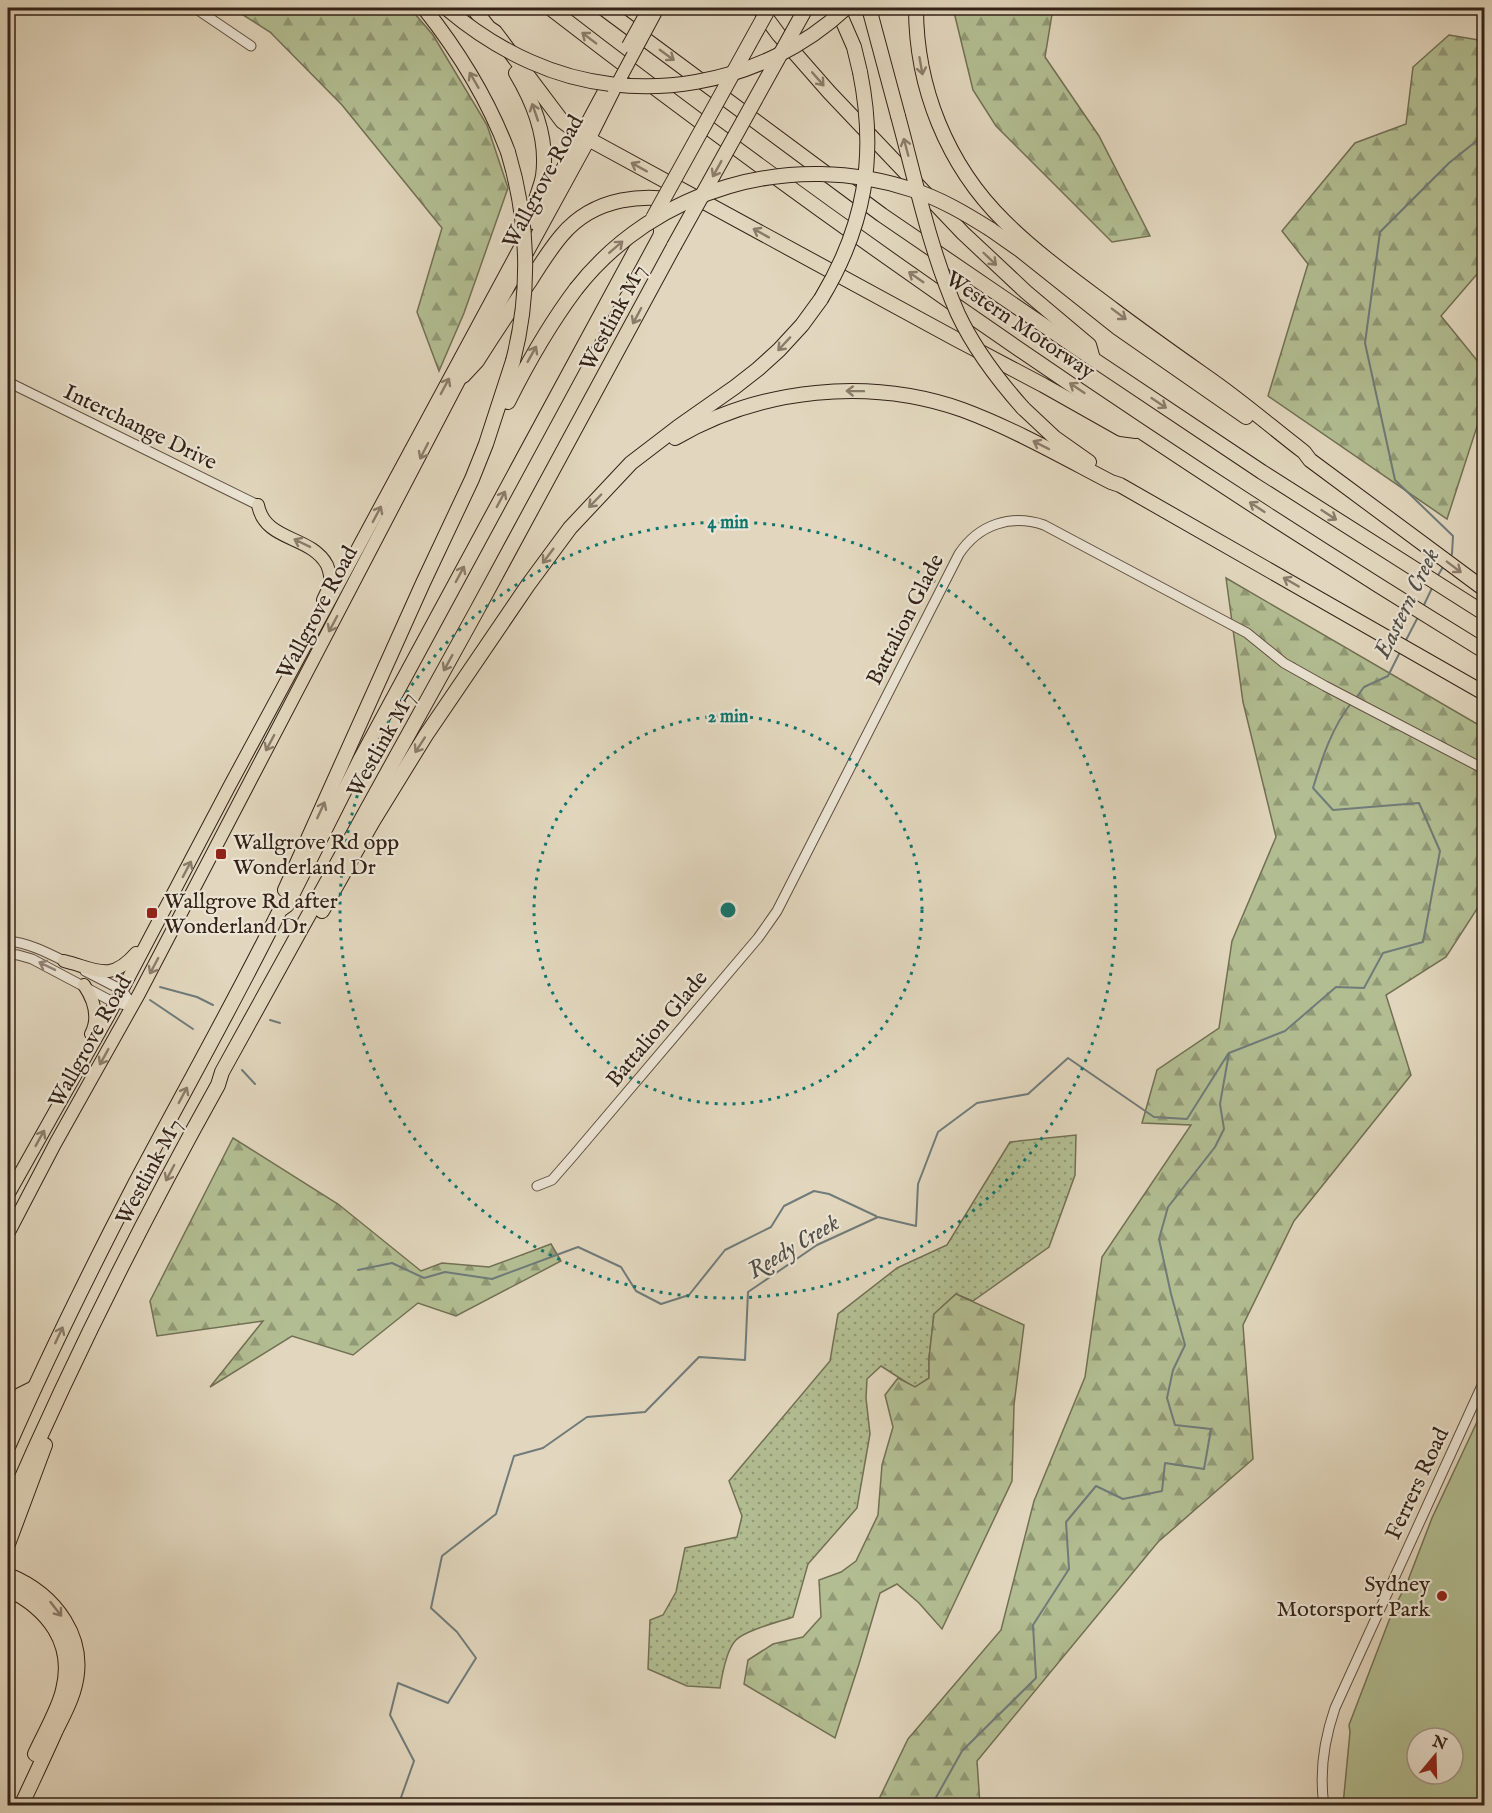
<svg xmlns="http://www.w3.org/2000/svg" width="1492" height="1813" font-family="'IM FELL English',serif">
<defs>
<pattern id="grass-dots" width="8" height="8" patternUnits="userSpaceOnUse" patternTransform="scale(1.5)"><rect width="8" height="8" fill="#b2be92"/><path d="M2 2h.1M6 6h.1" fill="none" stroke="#919a76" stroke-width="1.8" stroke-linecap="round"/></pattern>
<pattern id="forest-firs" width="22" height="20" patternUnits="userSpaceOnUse" patternTransform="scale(1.5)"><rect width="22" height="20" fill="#b2be92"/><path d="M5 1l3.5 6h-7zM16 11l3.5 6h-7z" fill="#919a76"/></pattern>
</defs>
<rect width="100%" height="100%" fill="#e2d7be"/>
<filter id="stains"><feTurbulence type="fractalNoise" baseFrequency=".00333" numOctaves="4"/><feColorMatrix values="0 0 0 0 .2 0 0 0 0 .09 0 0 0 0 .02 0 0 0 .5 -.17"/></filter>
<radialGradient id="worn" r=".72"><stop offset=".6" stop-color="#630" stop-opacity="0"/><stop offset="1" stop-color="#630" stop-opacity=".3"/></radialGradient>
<path fill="url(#grass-dots)" stroke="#727054" stroke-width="1.5" d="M1076,1135l-1,40 -26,72 -76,54 -17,-7 -22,20 -5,44v20l-14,10 -34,-22 -14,13 -1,19 4,36 -13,74 -49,56 -15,53c-14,5 -47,13 -57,23 -10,10 -14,35 -16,48l-33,-2 -39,-17 2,-49 13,-5 13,-23 9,-44 52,-11 5,-21 -13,-35 101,-120 8,-47 59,-46 50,-23 63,-103z"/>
<g fill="url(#forest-firs)" stroke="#727054" stroke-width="1.5">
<polygon points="232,8 410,8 433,35 487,125 508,188 464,313 439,371 417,312 442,228 342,105 270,32"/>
<polygon points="953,8 1053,8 1045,57 1099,136 1150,236 1112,242 996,126 973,90"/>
<polygon points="1449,35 1484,41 1484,266 1441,316 1484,369 1484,405 1447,519 1268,396 1308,264 1282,231 1355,143 1406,124 1413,67"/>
<polygon points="1226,578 1484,728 1484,898 1446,957 1386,995 1411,1075 1294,1221 1243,1325 1253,1459 1158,1542 977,1761 980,1805 880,1806 878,1801 908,1739 1001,1630 1034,1501 1085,1377 1102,1257 1191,1125 1142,1123 1157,1070 1219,1028 1232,941 1276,837 1243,702"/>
<polygon points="233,1138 338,1204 421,1271 442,1263 489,1267 551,1244 561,1261 456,1316 418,1303 353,1355 292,1336 210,1387 263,1321 157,1336 150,1301"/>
<polygon points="956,1294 1024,1325 1014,1405 1012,1481 942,1629 919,1603 897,1584 880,1593 859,1664 835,1738 744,1684 748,1660 773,1644 803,1637 821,1617 819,1580 841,1572 856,1561 878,1515 882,1465 893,1427 885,1395 898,1378 915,1387 929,1378 929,1358 934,1314"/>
</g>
<path fill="#b2be92" stroke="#727054" stroke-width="1.5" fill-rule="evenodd" d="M1484,1407v398h-141l7,-73 -1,-7 44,-115 14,-27 25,-65zM1417,1738h36v36h-36z"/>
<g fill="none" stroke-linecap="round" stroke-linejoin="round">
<g stroke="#707b7a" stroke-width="2">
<polyline points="1450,557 1452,554 1453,536 1395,480 1365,343 1380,232 1449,163 1484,135"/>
<polyline points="1437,577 1443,567"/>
<polyline points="1423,607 1432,588"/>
<polyline points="1405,642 1419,615"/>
<polyline points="1356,698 1364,687 1388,676 1400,652"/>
<polyline points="160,987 197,997 213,1005"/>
<polyline points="150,1000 193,1029"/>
<polyline points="270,1020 280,1023"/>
<polyline points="242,1070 255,1084"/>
<polyline points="358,1270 392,1263 424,1278 445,1272 492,1279 578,1247 621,1267 636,1291 661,1304 689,1295 725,1250 771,1227 784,1206 814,1191 829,1194 876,1216"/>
<polyline points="398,1806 414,1761 390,1715 398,1683 448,1703 476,1658 457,1632 431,1608 442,1556 496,1514 514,1456 543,1448 587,1417 645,1412 699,1357 745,1360 748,1292 817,1245 878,1217 916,1226 918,1184 938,1132 977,1103 1028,1094 1068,1058 1154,1117 1187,1119 1228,1054"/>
<path d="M936,1806l-2,-5 28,-50 74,-73 -3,-53 36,-56 -3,-47 30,-36 27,13 39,-8 3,-28 39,6 7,-40 -36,-4 -8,-27 6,-28 12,-25 -14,-51 -12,-55 9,-32 47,-60 9,-18 -4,-25 9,-51 56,-22 51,-44 28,1 19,-35 40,-11 17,-91 -21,-48 -86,7 -20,-22c9,-30 19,-61 39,-86"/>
</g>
<defs>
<g id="minor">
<polyline points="195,8 251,46"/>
<polyline points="8,382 258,505"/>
<path d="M8,941c22,2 42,13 62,23"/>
<polyline points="8,954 18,955 32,959 115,1003 133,1006"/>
<polyline points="85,971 122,990 133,1006"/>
<path d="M537,1186l15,-6 21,-24 185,-218 19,-27 182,-357c20,-30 52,-40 85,-29l203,108 37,30 41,23 159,83"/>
<path d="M1324,1806c-5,-34 0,-66 11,-98l149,-327"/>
</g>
<g id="major">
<polyline points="533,223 603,93"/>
<path d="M258,505c7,37 53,30 69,60 2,5 4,12 3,18 -1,6 -5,12 -7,17"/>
<path d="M64,961c32,8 46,22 72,-8"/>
<path d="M84,985c10,15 16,32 7,49"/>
<polyline points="8,1195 109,1015 229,787 525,238"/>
<polyline points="8,1234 55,1144 139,994 497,308 589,140 614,90"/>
</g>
<g id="highway">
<path d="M424,8c35,44 64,91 84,144"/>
<polyline points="473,8 489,28 495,32 562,121 581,135 954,338 1043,385 1121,429 1136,431"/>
<path d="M550,8c299,231 612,445 934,643"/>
<polyline points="603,8 882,215 1093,359 1262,472 1484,613"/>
<polyline points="759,8 779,35 829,92 963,233 1026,292 1089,345 1093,359"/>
<polyline points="837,8 854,47 860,72"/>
<polyline points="869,8 898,116"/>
<path d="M916,8c0,79 31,157 88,213 33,33 73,61 110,89 33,25 66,48 100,72 31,22 60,47 90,70l6,8 174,129"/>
<path d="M516,73c18,30 32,67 27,103 -3,16 -12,29 -9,45"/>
<polyline points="990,229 1020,250 1118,328 1246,417"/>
<path d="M463,376l14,-15c17,-27 35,-54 53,-80 10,-16 20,-32 32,-46 32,-38 84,-44 130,-31"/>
<path d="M508,402c20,-40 41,-77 68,-113"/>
<polyline points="1023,408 1055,438 1089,462"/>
<path d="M675,438c86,-50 194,-61 288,-28 51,19 100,47 148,72l9,3 364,208"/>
<polyline points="285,890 423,583 472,479 486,444 513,361"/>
<polyline points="322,911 373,821 426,735 528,585 570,528 631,463 678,427 735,387 758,369 779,350 802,325 821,299"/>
<polyline points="8,1421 20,1395 34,1388"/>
<path d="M8,1447c39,-89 82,-176 127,-263 48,-91 99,-181 145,-274l7,-5 74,-147 285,-527"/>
<path d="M8,1509c63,-145 133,-286 210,-424l4,-13 254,-460 198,-366"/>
<polyline points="8,1544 45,1445"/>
<path d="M8,1575c47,19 82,64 65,117 -4,13 -11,26 -17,38 -11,25 -23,50 -35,76"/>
<path d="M8,1589c40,20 67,54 55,101 -4,19 -20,46 -28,64"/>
</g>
</defs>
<use href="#minor" stroke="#5f4f41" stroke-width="11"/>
<use href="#major" stroke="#332217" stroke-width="14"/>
<use href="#highway" stroke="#332217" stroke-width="16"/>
<use href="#minor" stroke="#ece5d5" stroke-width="9"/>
<use href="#major" stroke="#e2d7be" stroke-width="12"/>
<use href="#highway" stroke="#e2d7be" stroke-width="14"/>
<defs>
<g id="major-bridge">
<polyline points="628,46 649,8"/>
<polyline points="614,90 658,8"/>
</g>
<g id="highway-bridge">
<path d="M446,8c26,22 53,40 85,54 104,47 232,24 315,-54"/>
<path d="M898,116c18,66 32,135 60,198 15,32 41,67 65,94"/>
<path d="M508,152c21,70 23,139 5,209"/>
<polyline points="653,218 769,8"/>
<polyline points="674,246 806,8"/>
<path d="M576,289c79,-101 216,-140 337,-99 28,9 53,24 77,39"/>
<path d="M821,299c44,-73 56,-143 39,-227"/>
</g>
</defs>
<use href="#major-bridge" stroke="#332217" stroke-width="14" stroke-linecap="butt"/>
<use href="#highway-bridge" stroke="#332217" stroke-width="16" stroke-linecap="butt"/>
<use href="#major-bridge" stroke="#e2d7be" stroke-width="12"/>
<use href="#highway-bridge" stroke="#e2d7be" stroke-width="14"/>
</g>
<defs><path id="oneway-shaft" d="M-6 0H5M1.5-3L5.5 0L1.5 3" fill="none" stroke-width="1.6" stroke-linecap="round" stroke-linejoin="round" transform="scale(1.5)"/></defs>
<g stroke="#8a7c6a">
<use href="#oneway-shaft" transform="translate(589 38) rotate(-143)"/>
<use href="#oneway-shaft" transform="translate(667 55) rotate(36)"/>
<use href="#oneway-shaft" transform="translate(921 66) rotate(80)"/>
<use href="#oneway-shaft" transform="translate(818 79) rotate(49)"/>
<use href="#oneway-shaft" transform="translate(474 80) rotate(-120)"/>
<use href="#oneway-shaft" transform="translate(535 112) rotate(-109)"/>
<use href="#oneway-shaft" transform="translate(906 147) rotate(-105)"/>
<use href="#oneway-shaft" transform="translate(639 167) rotate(-151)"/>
<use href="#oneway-shaft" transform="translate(717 169) rotate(119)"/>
<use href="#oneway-shaft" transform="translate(761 233) rotate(-151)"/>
<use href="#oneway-shaft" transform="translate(616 247) rotate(-41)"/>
<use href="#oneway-shaft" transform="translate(990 259) rotate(44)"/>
<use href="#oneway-shaft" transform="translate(916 277) rotate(-145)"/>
<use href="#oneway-shaft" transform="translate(1119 314) rotate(37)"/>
<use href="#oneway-shaft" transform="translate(637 316) rotate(118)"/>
<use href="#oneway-shaft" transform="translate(784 344) rotate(133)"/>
<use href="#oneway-shaft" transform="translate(532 354) rotate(-61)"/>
<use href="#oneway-shaft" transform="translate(445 386) rotate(-62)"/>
<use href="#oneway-shaft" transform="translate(1077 388) rotate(-146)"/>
<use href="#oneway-shaft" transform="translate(855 391) rotate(-179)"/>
<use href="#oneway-shaft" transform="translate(1159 403) rotate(34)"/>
<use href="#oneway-shaft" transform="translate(1041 445) rotate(-153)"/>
<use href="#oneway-shaft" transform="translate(424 451) rotate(117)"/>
<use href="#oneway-shaft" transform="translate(501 499) rotate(-62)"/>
<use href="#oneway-shaft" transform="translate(595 501) rotate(134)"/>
<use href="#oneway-shaft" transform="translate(1257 507) rotate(-147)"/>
<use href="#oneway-shaft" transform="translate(377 514) rotate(-62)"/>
<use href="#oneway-shaft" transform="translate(1329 515) rotate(33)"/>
<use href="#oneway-shaft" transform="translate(302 543) rotate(-154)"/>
<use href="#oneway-shaft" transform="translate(548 556) rotate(127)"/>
<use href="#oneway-shaft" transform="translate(1454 567) rotate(37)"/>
<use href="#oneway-shaft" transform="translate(460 574) rotate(-62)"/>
<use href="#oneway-shaft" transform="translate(1291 582) rotate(-150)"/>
<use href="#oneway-shaft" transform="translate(333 624) rotate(118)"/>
<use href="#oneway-shaft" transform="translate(448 663) rotate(119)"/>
<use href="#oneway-shaft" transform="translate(270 743) rotate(118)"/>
<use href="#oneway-shaft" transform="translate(420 745) rotate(123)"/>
<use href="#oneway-shaft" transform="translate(321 810) rotate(-65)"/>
<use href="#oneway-shaft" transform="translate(187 869) rotate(-62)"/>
<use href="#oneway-shaft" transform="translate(154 966) rotate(118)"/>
<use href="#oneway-shaft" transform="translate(104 1057) rotate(119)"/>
<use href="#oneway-shaft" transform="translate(183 1095) rotate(-62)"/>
<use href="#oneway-shaft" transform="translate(40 1138) rotate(-61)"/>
<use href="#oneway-shaft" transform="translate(170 1173) rotate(118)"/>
<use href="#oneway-shaft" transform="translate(59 1335) rotate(-65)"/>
<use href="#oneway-shaft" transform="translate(56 1609) rotate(52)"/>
</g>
<use stroke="#908476" href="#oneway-shaft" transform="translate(47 966) rotate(-154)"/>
<g fill="none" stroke="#0f766e" stroke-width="3" stroke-dasharray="3 6">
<circle cx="728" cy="910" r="194"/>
<circle cx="728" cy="910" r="388"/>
</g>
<g fill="#8f2418" stroke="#ece5d5" stroke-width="2">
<rect x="215" y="848" width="12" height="12" rx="3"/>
<rect x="146" y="907" width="12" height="12" rx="3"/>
<circle cx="1442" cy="1596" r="6"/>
</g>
<g text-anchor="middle" stroke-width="4.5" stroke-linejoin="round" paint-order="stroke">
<g font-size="22" fill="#332217" stroke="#ece5d5">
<text transform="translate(542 181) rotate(-62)" y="8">Wallgrove Road</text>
<text transform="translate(612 317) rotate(-62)" y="8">Westlink M7</text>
<text transform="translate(1021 324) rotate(34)" y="8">Western Motorway</text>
<text transform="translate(141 426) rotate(26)" y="8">Interchange Drive</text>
<text transform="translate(316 612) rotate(-62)" y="8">Wallgrove Road</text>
<text transform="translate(904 619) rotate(-63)" y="8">Battalion Glade</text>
<text transform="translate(380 744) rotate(-61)" y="8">Westlink M7</text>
<text transform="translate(656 1028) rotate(-50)" y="8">Battalion Glade</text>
<text transform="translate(89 1041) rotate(-61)" y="8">Wallgrove Road</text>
<text transform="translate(148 1171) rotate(-62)" y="8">Westlink M7</text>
<text transform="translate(1416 1483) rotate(-65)" y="8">Ferrers Road</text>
</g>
<g font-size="22" fill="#332217" stroke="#ece5d5" text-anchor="start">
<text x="233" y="849">Wallgrove Rd opp<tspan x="233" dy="25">Wonderland Dr</tspan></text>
<text x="164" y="908">Wallgrove Rd after<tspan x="164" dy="25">Wonderland Dr</tspan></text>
<text x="1430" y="1591" text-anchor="end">Sydney<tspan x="1430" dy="25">Motorsport Park</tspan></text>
</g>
<g font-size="24" font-style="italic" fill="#524f49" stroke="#ece5d5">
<text transform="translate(1406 603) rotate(-64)" y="8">Eastern Creek</text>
<text transform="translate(793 1246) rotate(-31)" y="8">Reedy Creek</text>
</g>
</g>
<circle cx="728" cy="910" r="9" fill="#0f766e" stroke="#ece5d5" stroke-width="3"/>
<g font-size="18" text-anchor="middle" font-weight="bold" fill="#0f766e" stroke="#ece5d5" stroke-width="4.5" stroke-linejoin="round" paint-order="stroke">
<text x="728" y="528">4 min</text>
<text x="728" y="722">2 min</text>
</g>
<rect width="1492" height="1813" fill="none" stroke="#e2d7be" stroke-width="30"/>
<rect x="9" y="9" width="1474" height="1795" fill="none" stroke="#332217" stroke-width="3"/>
<rect x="15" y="15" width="1462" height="1783" fill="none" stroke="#332217" stroke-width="1.5"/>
<g transform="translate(1435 1756) rotate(19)"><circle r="28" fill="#ece5d5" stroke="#a29789" stroke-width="1.5"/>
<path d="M0-4.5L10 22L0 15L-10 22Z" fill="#8f2418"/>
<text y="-9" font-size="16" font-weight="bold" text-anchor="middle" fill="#332217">N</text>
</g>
<rect width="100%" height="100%" filter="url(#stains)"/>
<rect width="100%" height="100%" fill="url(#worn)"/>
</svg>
